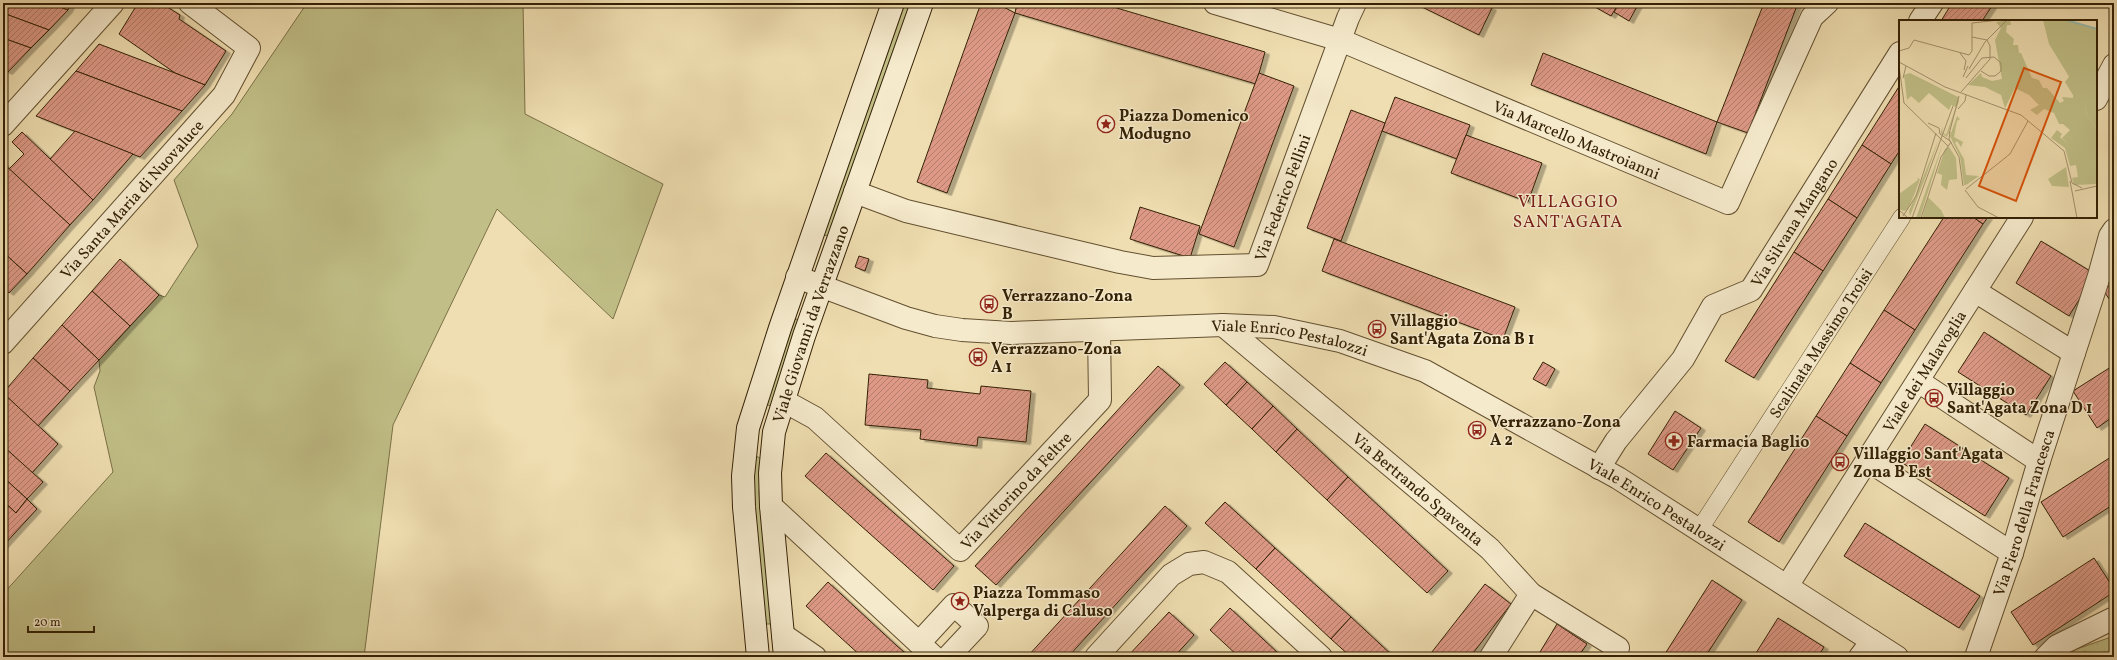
<svg xmlns="http://www.w3.org/2000/svg" width="2117" height="660" font-family="Vollkorn,serif">
<defs>
<pattern id="forest-crowns" width="20" height="18" patternUnits="userSpaceOnUse"><rect width="20" height="18" fill="#c1bf87"/><path d="M2 6a3 3 0 1 1 6 0M12 15a3 3 0 1 1 6 0" fill="none" stroke="#a6a473"/></pattern>
<pattern id="building-hatch" width="6" height="6" patternUnits="userSpaceOnUse"><rect width="6" height="6" fill="#dd9986"/><path d="M-1 1l2-2M0 6l6-6M5 7l2-2" fill="none" stroke="#b47c6c"/></pattern>
<filter id="shadow"><feDropShadow dx="4.5" dy="2.5" stdDeviation="0" flood-color="#0004"/></filter>
</defs>
<rect width="100%" height="100%" fill="#efdeb1"/>
<filter id="stains"><feTurbulence type="fractalNoise" baseFrequency=".005" numOctaves="4"/><feColorMatrix values="0 0 0 0 .2 0 0 0 0 .09 0 0 0 0 .02 0 0 0 .5 -.17"/></filter>
<radialGradient id="worn" r=".72"><stop offset=".6" stop-color="#630" stop-opacity="0"/><stop offset="1" stop-color="#630" stop-opacity=".3"/></radialGradient>
<g fill="#c1bf87" stroke="#7a7046">
<polygon points="307,3 523,3 525,114 663,184 613,319 497,209 393,425 364,657 3,657 3,594 113,472 94,387 100,371 99,360 159,295 165,297 198,246 174,180 232,114"/>
<polygon points="904,3 912,3 828,236 823,235"/>
<polygon points="797,319 799,320 771,406 765,404 794,320"/>
<polygon points="756,456 762,459 759,493 771,620 770,624 766,624 754,512 754,458"/>
</g>
<polygon fill="url(#forest-crowns)" stroke="#7a7046" points="2114,636 2114,657 2062,657 2074,650"/>
<g fill="url(#building-hatch)" stroke="#342105" filter="url(#shadow)">
<polygon points="3,3 50,3 68,10 49,30 3,13"/>
<polygon points="50,3 71,3 68,10"/>
<polygon points="138,3 161,3 180,15 179,19 226,51 205,85 175,73 119,34"/>
<polygon points="981,3 996,3 1015,13 947,193 917,182"/>
<polygon points="1017,3 1100,3 1265,52 1256,84 1015,13"/>
<polygon points="1414,3 1481,3 1492,8 1479,35"/>
<polygon points="1588,3 1619,3 1611,16"/>
<polygon points="1619,3 1639,3 1629,21 1614,12"/>
<polygon points="1764,3 1798,3 1748,133 1717,122"/>
<polygon points="1952,3 1994,3 1982,21 1941,21"/>
<polygon points="3,13 49,30 31,48 3,38"/>
<polygon points="3,38 31,48 8,72 3,70"/>
<polygon points="99,44 175,73 205,85 182,111 76,71"/>
<polygon points="1543,53 1717,122 1706,154 1531,85"/>
<polygon points="76,71 182,111 140,157 36,116"/>
<polygon points="1259,73 1294,86 1234,247 1199,234"/>
<polygon points="1900,85 1900,150 1891,164 1862,145"/>
<polygon points="1395,97 1470,125 1457,159 1382,131"/>
<polygon points="1351,110 1385,123 1341,241 1307,228"/>
<polygon points="75,131 133,154 93,200 50,159"/>
<polygon points="22,132 93,200 70,225 9,169 24,154 12,142"/>
<polygon points="1466,135 1542,163 1528,202 1451,173"/>
<polygon points="1862,145 1891,164 1857,218 1828,199"/>
<polygon points="3,163 70,225 27,274 3,252"/>
<polygon points="1828,199 1857,218 1823,271 1794,252"/>
<polygon points="1140,207 1200,226 1190,258 1130,239"/>
<polygon points="1944,217 1973,217 1983,224 1915,330 1884,310"/>
<polygon points="1973,217 1988,217 1983,224"/>
<polygon points="1334,239 1515,307 1503,339 1322,271"/>
<polygon points="2041,241 2095,274 2069,316 2016,283"/>
<polygon points="3,252 27,274 9,293 3,288"/>
<polygon points="1794,252 1823,271 1754,378 1725,361"/>
<polygon points="859,256 869,259 865,271 855,267"/>
<polygon points="120,259 159,295 130,326 92,291"/>
<polygon points="2114,283 2114,306 2103,290"/>
<polygon points="92,291 130,326 99,360 62,325"/>
<polygon points="1884,310 1915,330 1881,383 1850,363"/>
<polygon points="62,325 99,360 70,391 33,358"/>
<polygon points="1984,332 2051,376 2026,415 1958,372"/>
<polygon points="33,358 70,391 38,426 3,393"/>
<polygon points="1225,362 1247,382 1226,405 1204,384"/>
<polygon points="1543,362 1555,369 1546,386 1533,379"/>
<polygon points="1850,363 1881,383 1847,436 1816,416"/>
<polygon points="2114,365 2114,416 2097,428 2073,391"/>
<polygon points="1158,366 1180,385 996,585 975,566"/>
<polygon points="869,374 928,380 927,388 980,394 981,386 1031,391 1026,442 978,437 977,446 920,439 921,430 865,425"/>
<polygon points="1247,382 1273,406 1252,429 1226,405"/>
<polygon points="3,393 58,444 32,473 3,446"/>
<polygon points="1273,406 1297,429 1276,452 1252,429"/>
<polygon points="1675,411 1701,428 1673,470 1648,454"/>
<polygon points="1816,416 1847,436 1779,542 1748,522"/>
<polygon points="1925,424 2009,478 1985,516 1901,462"/>
<polygon points="1297,429 1348,477 1327,500 1276,452"/>
<polygon points="3,446 43,482 27,499 3,477"/>
<polygon points="826,453 954,566 933,590 805,476"/>
<polygon points="2114,455 2114,504 2063,537 2041,502"/>
<polygon points="3,477 27,499 16,513 3,501"/>
<polygon points="1348,477 1448,571 1427,593 1327,500"/>
<polygon points="27,499 37,509 3,546 5,528 3,526 3,501 16,513"/>
<polygon points="1225,502 1275,548 1256,569 1205,523"/>
<polygon points="1165,506 1187,526 1068,657 1027,657"/>
<polygon points="1865,523 1980,596 1959,628 1844,556"/>
<polygon points="1275,548 1351,617 1331,639 1256,569"/>
<polygon points="2094,558 2114,589 2114,592 2033,645 2011,612"/>
<polygon points="1712,580 1742,600 1705,657 1663,657"/>
<polygon points="828,582 897,646 910,657 862,657 806,606"/>
<polygon points="1485,584 1511,604 1470,657 1428,657"/>
<polygon points="1230,608 1279,654 1276,657 1239,657 1210,630"/>
<polygon points="1169,612 1194,635 1174,657 1127,657"/>
<polygon points="1351,617 1394,657 1351,657 1331,639"/>
<polygon points="1778,618 1824,647 1818,657 1762,657 1756,653"/>
<polygon points="1557,624 1587,644 1578,657 1537,657"/>
</g>
<g fill="none" stroke-linecap="round" stroke-linejoin="round">
<defs>
<g id="pedestrian">
<path id="s1" d="M1699,530l203,-313"/>
</g>
<g id="minor">
<path id="s2" d="M1215,3l125,37 388,163 84,-186 15,-14"/>
<polyline points="1920,21 1932,3"/>
<polyline points="2096,99 2114,65"/>
<polyline points="3,125 113,3"/>
<path id="s3" d="M855,192l51,19 214,51 33,6 104,-3 91,-247 7,-15"/>
<polyline points="1975,291 2074,353"/>
<path id="s4" d="M1223,325l267,224 41,45 87,54"/>
<path id="s5" d="M3,343l221,-248 25,-47 -59,-45"/>
<polyline points="1918,381 2039,461"/>
<path id="s6" d="M784,401l31,17 145,132 140,-150 -1,-70"/>
<polyline points="1867,460 2012,553"/>
<path id="s7" d="M1599,468l17,-27 67,-82 30,-53 38,-16 149,-237"/>
<polyline points="771,506 934,657"/>
<path id="s8" d="M1787,586l235,-369"/>
<polyline points="783,635 815,657"/>
<polyline points="919,643 954,605 977,626 948,657"/>
<polyline points="1096,657 1171,575 1189,564 1204,562 1228,572 1321,657"/>
<polyline points="1491,657 1531,594"/>
<polyline points="1860,657 1872,641"/>
<path id="s9" d="M1976,657l36,-104 27,-92 60,-185 11,-40 4,-6"/>
<polyline points="2046,657 2057,646 2112,619"/>
</g>
<g id="tertiary">
<path id="s10" d="M797,277l109,41 29,8 27,4 49,3 212,-8 51,2 66,14 85,30 193,107 279,179"/>
</g>
<g id="secondary">
<polyline points="758,657 744,507 743,476 748,428 780,328 893,3"/>
<path id="s11" d="M785,657l-14,-151 -1,-33 4,-41 30,-96 118,-333"/>
</g>
</defs>
<use href="#pedestrian" stroke="#635030" stroke-width="18"/>
<use href="#minor" stroke="#635030" stroke-width="24"/>
<use href="#tertiary" stroke="#635030" stroke-width="24"/>
<use href="#secondary" stroke="#342105" stroke-width="24"/>
<use href="#pedestrian" stroke="#f5eacc" stroke-width="17"/>
<use href="#minor" stroke="#f5eacc" stroke-width="22"/>
<use href="#tertiary" stroke="#f5eacc" stroke-width="22"/>
<use href="#secondary" stroke="#f5eacc" stroke-width="22"/>
</g>
<defs>
<symbol id="sight-ring" viewBox="-11 -11 22 22"><circle r="9.5" fill="#f5eacc" stroke="#8f2418" stroke-width="1.5"/><path d="M0-6L1.8-2.2L6-1.7L2.9 1.2L3.7 5.4L0 3.3L-3.7 5.4L-2.9 1.2L-6-1.7L-1.8-2.2Z" fill="#8f2418"/></symbol>
<symbol id="bus-ring" viewBox="-11 -11 22 22"><circle r="9.5" fill="#f5eacc" stroke="#8f2418" stroke-width="1.5"/><path d="M-5-6H5V4H4V6H2V4H-2V6H-4V4H-5ZM-3.5-4V0h7V-4ZM-3.5 1.2v1.5H-2V1.2ZM2 1.2v1.5H3.5V1.2Z" fill="#8f2418"/></symbol>
<symbol id="pharmacy-ring" viewBox="-11 -11 22 22"><circle r="9.5" fill="#f5eacc" stroke="#8f2418" stroke-width="1.5"/><path d="M-2-6h4v4h4v4h-4v4h-4v-4h-4v-4h4Z" fill="#8f2418"/></symbol>
</defs>
<g fill-rule="evenodd">
<use href="#sight-ring" x="1096" y="114" width="20" height="20"/>
<use href="#bus-ring" x="979" y="294" width="20" height="20"/>
<use href="#bus-ring" x="1367" y="319" width="20" height="20"/>
<use href="#bus-ring" x="968" y="347" width="20" height="20"/>
<use href="#bus-ring" x="1924" y="388" width="20" height="20"/>
<use href="#bus-ring" x="1467" y="420" width="20" height="20"/>
<use href="#pharmacy-ring" x="1664" y="431" width="20" height="20"/>
<use href="#bus-ring" x="1830" y="452" width="20" height="20"/>
<use href="#sight-ring" x="950" y="591" width="20" height="20"/>
</g>
<g text-anchor="middle" stroke-width="3" stroke-linejoin="round" paint-order="stroke">
<g font-size="16" font-weight="bold" fill="#342105" stroke="#f5eacc" text-anchor="start">
<text x="1119" y="121">Piazza Domenico<tspan x="1119" dy="18">Modugno</tspan></text>
<text x="1002" y="301">Verrazzano-Zona<tspan x="1002" dy="18">B</tspan></text>
<text x="1390" y="326">Villaggio<tspan x="1390" dy="18">Sant'Agata Zona B 1</tspan></text>
<text x="991" y="354">Verrazzano-Zona<tspan x="991" dy="18">A 1</tspan></text>
<text x="1947" y="395">Villaggio<tspan x="1947" dy="18">Sant'Agata Zona D 1</tspan></text>
<text x="1490" y="427">Verrazzano-Zona<tspan x="1490" dy="18">A 2</tspan></text>
<text x="1687" y="447">Farmacia Baglio</text>
<text x="1853" y="459">Villaggio Sant'Agata<tspan x="1853" dy="18">Zona B Est</tspan></text>
<text x="973" y="598">Piazza Tommaso<tspan x="973" dy="18">Valperga di Caluso</tspan></text>
</g>
<g font-size="16" fill="#342105" stroke="#f5eacc">
<text dy="6" stroke="none"><textPath href="#s2" startOffset="387">Via Marcello Mastroianni</textPath></text>
<text dy="6" stroke="none"><textPath href="#s3" startOffset="484">Via Federico Fellini</textPath></text>
<text dy="6" stroke="none"><textPath href="#s5" startOffset="193">Via Santa Maria di Nuovaluce</textPath></text>
<text dy="6" stroke="none"><textPath href="#s7" startOffset="320">Via Silvana Mangano</textPath></text>
<text dy="6" stroke="none"><textPath href="#s11" startOffset="340">Viale Giovanni da Verrazzano</textPath></text>
<text dy="6" stroke="none"><textPath href="#s10" startOffset="503">Viale Enrico Pestalozzi</textPath></text>
<text dy="6" stroke="none"><textPath href="#s1" startOffset="223">Scalinata Massimo Troisi</textPath></text>
<text dy="6" stroke="none"><textPath href="#s8" startOffset="255">Viale dei Malavoglia</textPath></text>
<text dy="6" stroke="none"><textPath href="#s6" startOffset="313">Via Vittorino da Feltre</textPath></text>
<text dy="6" stroke="none"><textPath href="#s4" startOffset="255">Via Bertrando Spaventa</textPath></text>
<text dy="6" stroke="none"><textPath href="#s10" startOffset="911">Viale Enrico Pestalozzi</textPath></text>
<text dy="6" stroke="none"><textPath href="#s9" startOffset="152">Via Piero della Francesca</textPath></text>
</g>
<g font-size="17" letter-spacing="1" fill="#7a1f14" stroke="#f5eacc">
<text x="1568" y="207">VILLAGGIO<tspan x="1568" dy="20">SANT'AGATA</tspan></text>
</g>
</g>
<g transform="translate(1899 20)">
<rect width="198" height="198" fill="#efdeb1"/>
<path d="M111,0l1,5h-4l-1,7 8,7 -1,6h5l1,8h2l11,25 7,2 4,8h4l13,15 4,-2 -2,-4 11,1v-3l-8,-13 4,-5 -1,-2 -19,-31 -6,-24h22l32,10v48l-12,29 2,8 10,14v55l-23,1 -2,-7 6,-1 -2,-12 -6,1 -5,-18 -14,-10 6,-8 5,4 -2,3 8,7 -6,-6 8,-8 -7,-6h-4l-5,-11 -10,-4 -7,6 -7,-5 9,-5 -10,-10 -14,-7 -10,20 -4,-13 -16,-8 -17,-2 13,-12 1,4 10,4 10,-2 -7,-39 6,-12 -5,-6zM11,53l48,24 1,4 -12,36 -6,-4v-2l2,-4 -1,5 4,3 10,-28 -5,-2 -2,5 -20,-17 -10,10 -8,-7 -4,4 -3,-25zM58,96l3,3 -3,2 -3,16 9,5 -2,5 -4,-6 -2,2 9,16 2,16 13,1 -13,9h-2l-4,-28 -10,-21zM40,119l-13,37 -16,40 -1,-5zM44,123l-23,75h-4zM50,127l7,11 1,16v5l-8,1 -2,10 -6,-5 1,-10 -5,-2 8,-24zM167,147l3,20 -17,-1 -4,-7zM18,158l3,1 -5,14 -7,16 -4,2 -5,-2v-15l19,-14zM29,177l13,13 4,8h-23z" fill="#c1bf87"/>
<path d="M198,52v57l-10,-14 -2,-8z" fill="#c1bf87"/>
<path fill="none" stroke="#9abcac" stroke-width="2" d="M167,0l31,9"/>
<path fill="none" stroke="#a4926c" stroke-width="1" d="M0,31l10,-3 5,-8 55,15 3,-4v-28l27,-3M61,33l6,8 -2,9M0,42l46,25 76,28 43,36 8,32 10,5M0,46l5,37 44,43M70,49l16,-27 22,-22M64,57l5,-11M4,58l3,-12M67,58l16,-20 12,-1 7,6v8l-6,5h-6l-8,-5M62,72l29,-33v-13l-3,-6 -15,-3M59,89l7,-8 1,-6M29,103l11,5 1,6 10,7M51,112l-1,7 10,18 4,29M50,114l10,-38M171,161l7,37M67,169l44,-35 18,-33M66,170l13,17 21,11M176,171l22,-5M0,190l9,8M4,196l13,-20 20,-63M13,198l41,-112M22,198l20,-61 10,-15"/>
<path fill="#d6530b" fill-opacity="0.15" stroke="#d6530b" stroke-width="2" d="M125,48l37,14 -45,119 -37,-15z"/>
<rect width="198" height="198" fill="none" stroke="#342105" stroke-width="2"/>
</g>
<rect width="2117" height="660" fill="none" stroke="#efdeb1" stroke-width="16"/>
<rect x="4" y="4" width="2109" height="652" fill="none" stroke="#342105" stroke-width="2"/>
<rect x="8" y="8" width="2101" height="644" fill="none" stroke="#342105"/>
<path d="M28 626v6h66v-6" fill="none" stroke="#342105" stroke-width="2"/>
<text x="34" y="626" font-size="12" fill="#342105" stroke="#f5eacc" stroke-width="3" paint-order="stroke">20 m</text>
<rect width="100%" height="100%" filter="url(#stains)"/>
<rect width="100%" height="100%" fill="url(#worn)"/>
</svg>
